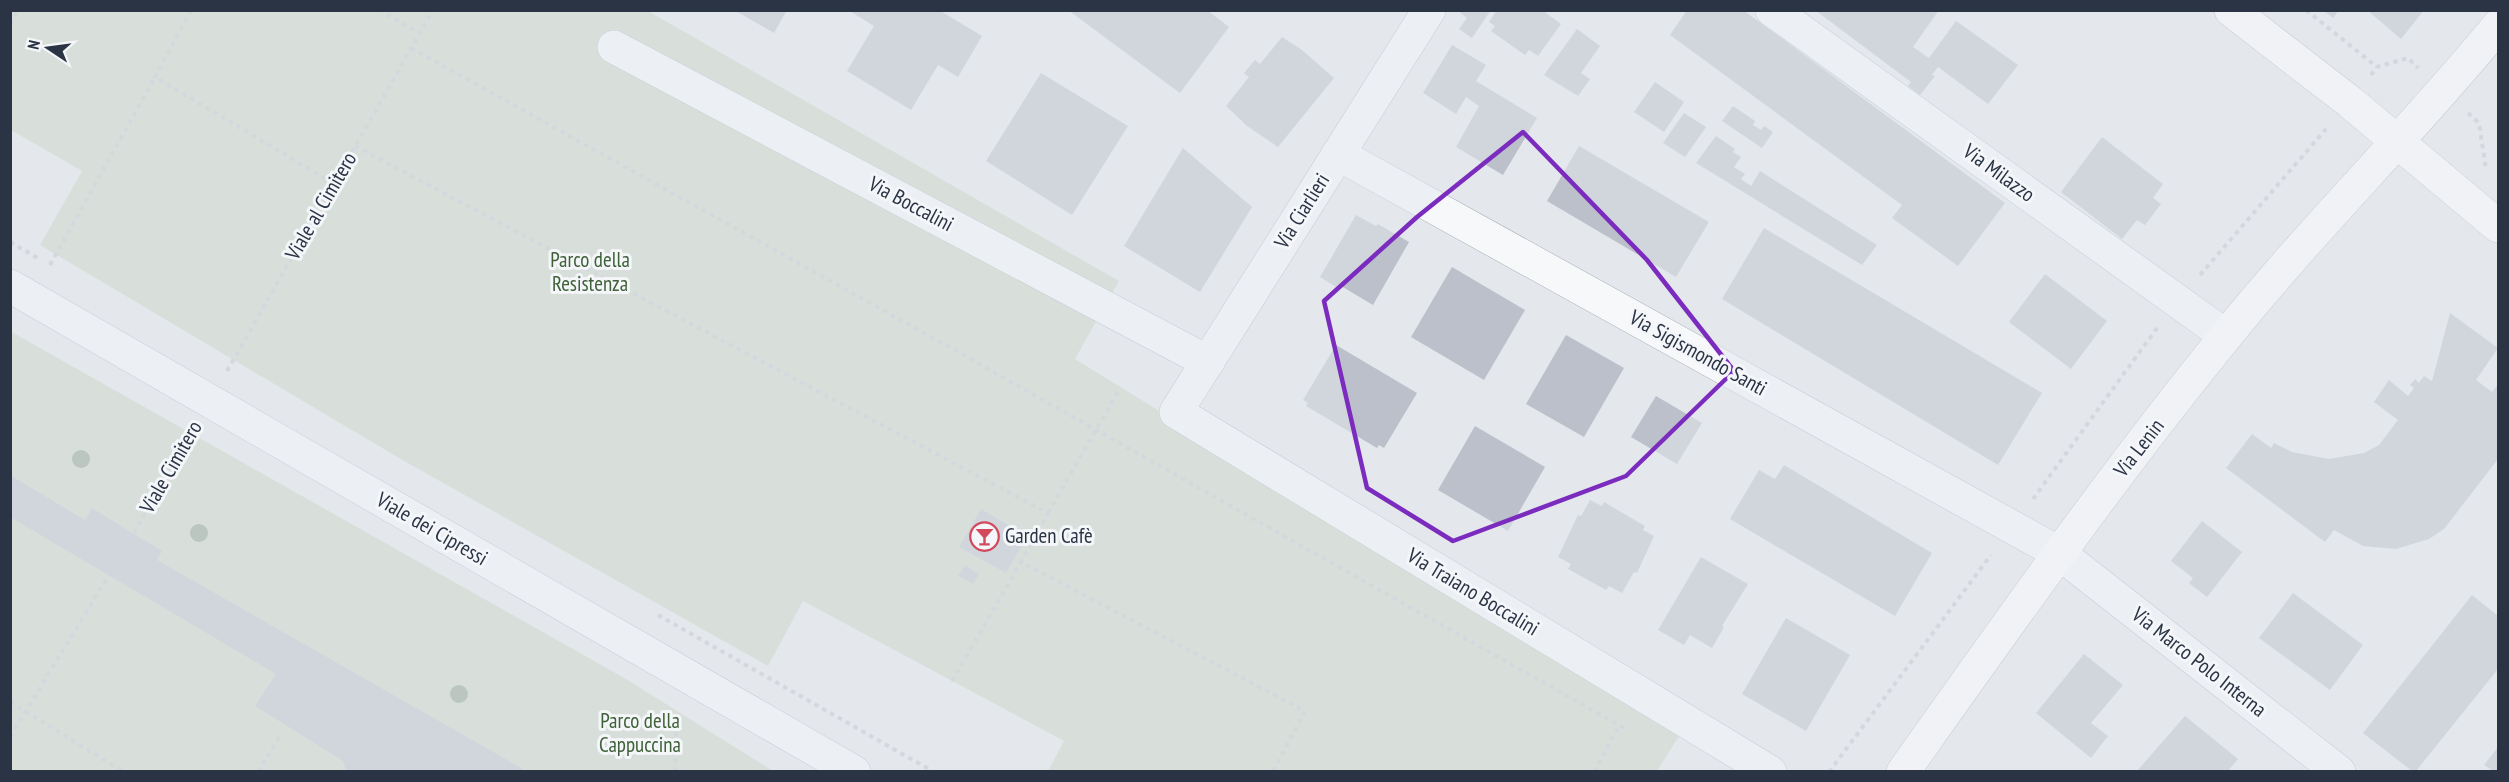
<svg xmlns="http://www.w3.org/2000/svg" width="2509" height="782" font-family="'PT Sans Narrow',sans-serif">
<rect width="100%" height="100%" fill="#e4e7ec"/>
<g fill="#c9d6c5">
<polygon points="11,11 648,11 1119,281 1075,359 1681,733 1657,771 1048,771 1064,741 803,601 768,666 399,458 40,245 82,171 11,130"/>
<polygon points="10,331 626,679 773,771 11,771"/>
</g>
<g fill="#bbc0ca">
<polygon points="734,10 787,10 774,33"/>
<polygon points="848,10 939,10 982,36 958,77 938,65 911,110 847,71 874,26"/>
<polygon points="1068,10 1207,10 1229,27 1180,93"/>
<polygon points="1457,10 1491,10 1472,38 1459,29 1467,18"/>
<polygon points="1497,10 1542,10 1561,24 1538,56 1529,50 1525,55 1491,31 1495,26 1489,22"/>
<polygon points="1687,10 1743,10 2005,203 1958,266 1892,218 1902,205 1670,35"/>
<polygon points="1815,10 1939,10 1913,47 1929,58 1956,21 2018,65 1988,104 1938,67 1932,75 1935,76 1920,95 1908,86 1911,82"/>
<polygon points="2323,10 2339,10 2333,18"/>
<polygon points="2367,10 2424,10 2401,39"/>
<polygon points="1577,29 1600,46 1581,73 1590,79 1578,96 1544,75"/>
<polygon points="1282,37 1302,50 1334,78 1278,147 1247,126 1226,106 1249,77 1244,73 1255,60 1260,64"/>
<polygon points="1452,45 1486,65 1476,81 1537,118 1503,175 1456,147 1479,106 1466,97 1456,114 1423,93"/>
<polygon points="1041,73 1128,126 1072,215 986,161"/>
<polygon points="1655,82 1684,102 1664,132 1634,112"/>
<polygon points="1733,106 1755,121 1753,125 1761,130 1764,126 1773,132 1762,148 1722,121"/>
<polygon points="1684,113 1706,127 1685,157 1663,143"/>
<polygon points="1716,136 1735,149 1733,152 1741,157 1734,167 1745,174 1741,179 1751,186 1760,171 1877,245 1862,265 1696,163"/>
<polygon points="2102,137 2163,184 2153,198 2161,204 2145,225 2137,220 2122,239 2061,192"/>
<polygon points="1579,146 1709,222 1676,277 1547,201"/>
<polygon points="1183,148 1252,207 1200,292 1124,246"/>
<polygon points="1356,215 1376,226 1378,224 1409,242 1373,305 1341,286 1339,289 1320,277"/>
<polygon points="1764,228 2042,393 1998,465 1722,299"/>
<polygon points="1452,267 1525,310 1484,380 1411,337"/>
<polygon points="2045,274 2107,321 2071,369 2009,322"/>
<polygon points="2450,313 2498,348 2476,380 2492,392 2498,384 2498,459 2444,529 2429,539 2396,549 2363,546 2334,530 2325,542 2226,468 2252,434 2271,448 2274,443 2292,452 2329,459 2364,453 2379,445 2398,420 2374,402 2389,380 2408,396 2414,388 2410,385 2415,379 2419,383 2424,376 2432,381"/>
<polygon points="1566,335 1624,368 1584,437 1526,404"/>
<polygon points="1336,345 1417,393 1384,448 1379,445 1377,448 1306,406 1308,403 1303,400"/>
<polygon points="1656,396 1702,423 1677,464 1631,437"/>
<polygon points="1475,426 1545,467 1508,531 1438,490"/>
<polygon points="1784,465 1932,553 1895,616 1730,519 1759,470 1775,479"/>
<polygon points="10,475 85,520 92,508 162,551 157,560 523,769 521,771 346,771 343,761 255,706 276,674 10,517"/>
<polygon points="1590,500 1602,506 1604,502 1645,526 1643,530 1654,536 1637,573 1634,572 1622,593 1609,586 1606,590 1568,569 1571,564 1558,557 1578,515 1581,516"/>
<polygon points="981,509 1027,536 1006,573 959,547"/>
<polygon points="2202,521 2242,552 2207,597 2189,583 2193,578 2171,561"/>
<polygon points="1701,557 1748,584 1722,626 1724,627 1712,648 1690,635 1684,645 1658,630"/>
<polygon points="965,565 979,574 973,584 958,576"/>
<polygon points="2293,593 2363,645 2330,690 2259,638"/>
<polygon points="2472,595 2498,616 2498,669 2416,771 2412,771 2363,733"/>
<polygon points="1786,618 1850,655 1806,731 1742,694"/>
<polygon points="2084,654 2123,685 2091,723 2108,736 2091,758 2036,713"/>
<polygon points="2185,716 2238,759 2228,771 2137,771"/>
<polygon points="2498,747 2498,771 2493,771 2484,765"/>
</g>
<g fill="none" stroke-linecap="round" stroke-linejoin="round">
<defs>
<g id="street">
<polyline points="1429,10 1176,412 1770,772"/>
<polyline points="1772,10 2226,336"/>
<polyline points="614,47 1208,362"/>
<polyline points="1338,154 2059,553 2339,772"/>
<polyline points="10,286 854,772"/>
</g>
<g id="secondary">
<polyline points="2231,10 2350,102 2498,226"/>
<path d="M1903,772c105,-148 209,-296 323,-436 87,-108 185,-204 272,-310"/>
</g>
</defs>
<use href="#street" stroke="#a9aeb7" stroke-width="34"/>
<use href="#secondary" stroke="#a9aeb7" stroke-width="34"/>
<g stroke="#c2c5cb" stroke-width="4" stroke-dasharray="4.5 4.5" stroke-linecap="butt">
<polyline points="191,10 155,77 333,183"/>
<polyline points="379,10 420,33"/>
<polyline points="2306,10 2377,67"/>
<polyline points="10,24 18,10"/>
<polyline points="411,48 944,344 1624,728"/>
<polyline points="2371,75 2377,67 2408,58 2418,68"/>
<polyline points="2468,113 2479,123 2486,169"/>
<polyline points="355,146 1048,513 1021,562 1305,711 1273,772"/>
<polyline points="10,242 41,260"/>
<polyline points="50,265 155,77"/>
<polyline points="2200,275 2326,129"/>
<polyline points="227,371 433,10"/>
<polyline points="2033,499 2157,328"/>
<polyline points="1048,513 1120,388"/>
<polyline points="134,533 191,432"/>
<polyline points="658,615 934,772"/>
<polyline points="952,681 1021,562"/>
<polyline points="10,702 124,772"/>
<polyline points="10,737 109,575"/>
<polyline points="258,772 280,736"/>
<polyline points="675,772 677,711"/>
<polyline points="1594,772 1619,726"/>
<polyline points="1829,772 1991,555"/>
</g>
<use href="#street" stroke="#f7f8fa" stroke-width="33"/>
<use href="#secondary" stroke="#fff" stroke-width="33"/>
</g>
<g fill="#899d89">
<circle cx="81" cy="459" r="9"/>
<circle cx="199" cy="533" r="9"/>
<circle cx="459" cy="694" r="9"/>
</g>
<path d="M0 0H2509V782H0ZM1523,132l124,128 87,111 -108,105 -173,65 -86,-53 -43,-187 93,-84z" fill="#e4e7ec" fill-opacity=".55" fill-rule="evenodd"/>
<path fill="none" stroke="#7b2cbf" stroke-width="4.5" stroke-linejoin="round" d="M1523,132l124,128 87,111 -108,105 -173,65 -86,-53 -43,-187 93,-84z"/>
<defs>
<symbol id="bar-ring" viewBox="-11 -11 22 22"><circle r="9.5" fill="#f4f6f9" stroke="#d1495b" stroke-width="1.5"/><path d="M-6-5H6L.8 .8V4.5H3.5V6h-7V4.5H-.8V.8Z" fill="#d1495b"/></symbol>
</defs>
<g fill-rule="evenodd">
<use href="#bar-ring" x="968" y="520" width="33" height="33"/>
</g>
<g text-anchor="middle" stroke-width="6" stroke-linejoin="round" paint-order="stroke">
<g font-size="21" fill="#2b3445" stroke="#f4f6f9">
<text transform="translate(1999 173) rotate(36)" y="7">Via Milazzo</text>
<text transform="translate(911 204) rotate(28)" y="7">Via Boccalini</text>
<text transform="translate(321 206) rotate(-60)" y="7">Viale al Cimitero</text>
<text transform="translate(1302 211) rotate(-58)" y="7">Via Ciarlieri</text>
<text transform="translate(1698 353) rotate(29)" y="7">Via Sigismondo Santi</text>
<text transform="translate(2139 448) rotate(-52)" y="7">Via Lenin</text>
<text transform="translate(171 467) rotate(-60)" y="7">Viale Cimitero</text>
<text transform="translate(432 529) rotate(30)" y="7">Viale dei Cipressi</text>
<text transform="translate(1473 592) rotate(31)" y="7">Via Traiano Boccalini</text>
<text transform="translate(2199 662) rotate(38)" y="7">Via Marco Polo Interna</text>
</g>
<g font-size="21" fill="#3f6138" stroke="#f4f6f9">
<text x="590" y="267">Parco della<tspan x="590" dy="24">Resistenza</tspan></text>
<text x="640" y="728">Parco della<tspan x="640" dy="24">Cappuccina</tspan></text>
</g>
<g font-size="21" fill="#2b3445" stroke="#f4f6f9" text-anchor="start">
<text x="1005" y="543">Garden Cafè</text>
</g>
</g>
<rect width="2509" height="782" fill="none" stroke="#2b3445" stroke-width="24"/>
<g transform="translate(48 48) rotate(283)" stroke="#f4f6f9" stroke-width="4.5" paint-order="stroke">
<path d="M0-4.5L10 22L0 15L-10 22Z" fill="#2b3445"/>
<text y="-9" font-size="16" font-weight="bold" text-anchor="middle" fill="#2b3445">N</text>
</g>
</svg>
